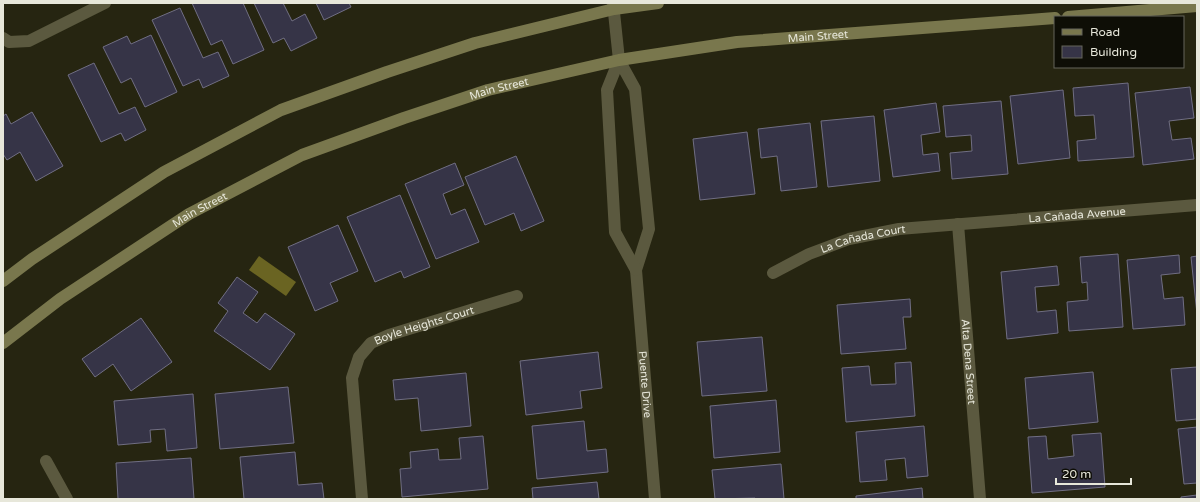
<svg xmlns="http://www.w3.org/2000/svg" width="1200" height="502" font-family="'Varela Round',sans-serif">
<rect width="100%" height="100%" fill="#262511"/>
<polygon fill="#6a6422" points="259,256 296,282 286,296 249,270"/>
<g fill="#363447" stroke="#706e83">
<polygon points="192,3 243,3 264,50 233,64 222,40 211,45"/>
<polygon points="254,3 283,3 292,21 305,14 317,38 291,51 284,38 273,43"/>
<polygon points="316,3 349,3 351,7 324,20"/>
<polygon points="180,8 203,58 218,52 229,76 203,88 199,79 183,86 152,20"/>
<polygon points="151,35 177,92 145,107 131,78 121,83 103,47 127,36 131,44"/>
<polygon points="94,63 119,114 135,107 146,130 125,141 121,133 101,142 68,75"/>
<polygon points="1128,83 1134,157 1078,161 1077,141 1096,139 1094,115 1075,116 1073,88"/>
<polygon points="1190,87 1194,118 1169,121 1172,140 1191,138 1194,159 1143,165 1135,93"/>
<polygon points="1063,90 1070,158 1018,164 1010,96"/>
<polygon points="1001,101 1008,174 952,179 950,153 972,151 971,135 946,137 943,106"/>
<polygon points="936,103 940,132 921,135 923,155 938,153 940,171 893,177 884,110"/>
<polygon points="32,112 63,166 36,181 20,152 7,160 3,154 3,116 6,114 11,124"/>
<polygon points="874,116 880,181 828,187 821,121"/>
<polygon points="810,123 817,187 781,191 777,156 761,158 758,129"/>
<polygon points="747,132 755,194 700,200 693,139"/>
<polygon points="516,156 544,221 521,231 514,213 485,225 465,177"/>
<polygon points="455,163 464,185 443,194 451,215 465,209 479,242 436,259 405,184"/>
<polygon points="400,195 430,267 404,278 401,271 375,282 347,217"/>
<polygon points="338,225 358,271 330,283 338,301 315,311 288,247"/>
<polygon points="1118,254 1123,327 1069,331 1067,302 1088,300 1087,282 1082,283 1080,257"/>
<polygon points="1179,255 1180,273 1161,275 1164,299 1183,297 1185,325 1133,329 1127,260"/>
<polygon points="1197,256 1197,314 1191,257"/>
<polygon points="1057,266 1059,285 1035,287 1037,312 1056,310 1058,333 1007,339 1001,272"/>
<polygon points="237,277 258,292 243,313 257,323 265,313 295,334 270,370 214,331 228,311 218,303"/>
<polygon points="910,299 911,317 903,317 906,349 841,354 837,305"/>
<polygon points="141,318 172,362 131,391 113,364 95,377 82,359"/>
<polygon points="762,337 767,391 702,396 697,342"/>
<polygon points="598,352 602,388 580,391 582,408 526,415 520,361"/>
<polygon points="911,362 915,416 846,422 842,368 869,366 871,385 896,384 895,363"/>
<polygon points="1197,367 1197,419 1176,421 1171,369"/>
<polygon points="1093,372 1098,422 1029,429 1025,378"/>
<polygon points="466,373 471,426 421,431 418,398 395,400 393,380"/>
<polygon points="288,387 294,443 220,449 215,394"/>
<polygon points="193,394 197,448 167,451 165,429 150,430 151,442 118,445 114,401"/>
<polygon points="776,400 780,452 714,458 710,406"/>
<polygon points="584,421 587,451 606,449 608,472 537,479 532,426"/>
<polygon points="924,426 928,476 907,478 905,458 885,460 887,480 860,482 856,432"/>
<polygon points="1197,427 1197,483 1184,484 1178,429"/>
<polygon points="1101,433 1105,487 1032,493 1028,437 1046,436 1048,459 1074,456 1072,435"/>
<polygon points="483,436 488,489 402,497 400,469 411,468 410,452 438,449 439,460 461,459 459,438"/>
<polygon points="295,452 298,485 322,483 324,499 244,499 240,457"/>
<polygon points="191,458 194,499 118,499 116,463"/>
<polygon points="781,464 784,499 755,499 755,498 715,499 712,470"/>
<polygon points="597,482 599,499 533,499 532,488"/>
<polygon points="922,488 923,499 856,499 856,496"/>
<polygon points="1197,495 1197,499 1181,499 1181,497"/>
</g>
<g fill="none" stroke-linecap="round" stroke-linejoin="round">
<g stroke="#5b593f" stroke-width="12">
<path id="s1" d="M613,3l6,57 16,29 14,140 -13,41 19,229"/>
<polyline points="3,38 9,42 29,41 105,3"/>
<polyline points="619,60 607,90 615,232 636,270"/>
<path id="s2" d="M958,224l22,275"/>
<path id="s3" d="M773,273l36,-19 40,-15 50,-10 298,-24"/>
<polyline points="46,461 67,499"/>
<path id="s4" d="M362,499l-10,-121 7,-21 12,-14 18,-8 128,-39"/>
</g>
<g stroke="#79774d" stroke-width="12">
<polyline points="1068,17 1197,6"/>
<polyline points="3,281 32,259 164,172 281,110 387,72 475,43 614,9 658,3"/>
<path id="s5" d="M3,343l57,-44 129,-85 113,-59 102,-37 84,-28 131,-30 118,-18 318,-24"/>
</g>
</g>
<g text-anchor="middle" stroke-width="3.5" stroke-linejoin="round" paint-order="stroke">
<g font-size="11" fill="#e7e7da" stroke="#0e0e06">
<text dy="4" stroke="none"><textPath href="#s5" startOffset="886">Main Street</textPath></text>
<text dy="4" stroke="none"><textPath href="#s5" startOffset="562">Main Street</textPath></text>
<text dy="4" stroke="none"><textPath href="#s5" startOffset="238">Main Street</textPath></text>
<text dy="4" stroke="none"><textPath href="#s3" startOffset="313">La Cañada Avenue</textPath></text>
<text dy="4" stroke="none"><textPath href="#s3" startOffset="97">La Cañada Court</textPath></text>
<text dy="4" stroke="none"><textPath href="#s4" startOffset="218">Boyle Heights Court</textPath></text>
<text dy="4" stroke="none"><textPath href="#s2" startOffset="138">Alta Dena Street</textPath></text>
<text dy="4" stroke="none"><textPath href="#s1" startOffset="389">Puente Drive</textPath></text>
</g>
</g>
<rect width="1200" height="502" fill="none" stroke="#e7e7da" stroke-width="8"/>
<rect x="1054" y="16" width="130" height="52" fill="#0e0e06" stroke="#65655b"/>
<rect x="1062" y="29" width="20" height="6" fill="#79774d" stroke="#65655b"/>
<text x="1090" y="36" font-size="12" fill="#e7e7da">Road</text>
<rect x="1062" y="46" width="20" height="12" fill="#363447" stroke="#65655b"/>
<text x="1090" y="56" font-size="12" fill="#e7e7da">Building</text>
<path d="M1056 478v6h75v-6" fill="none" stroke="#e7e7da" stroke-width="2"/>
<text x="1062" y="478" font-size="12" fill="#e7e7da" stroke="#0e0e06" stroke-width="3" paint-order="stroke">20 m</text>
</svg>
